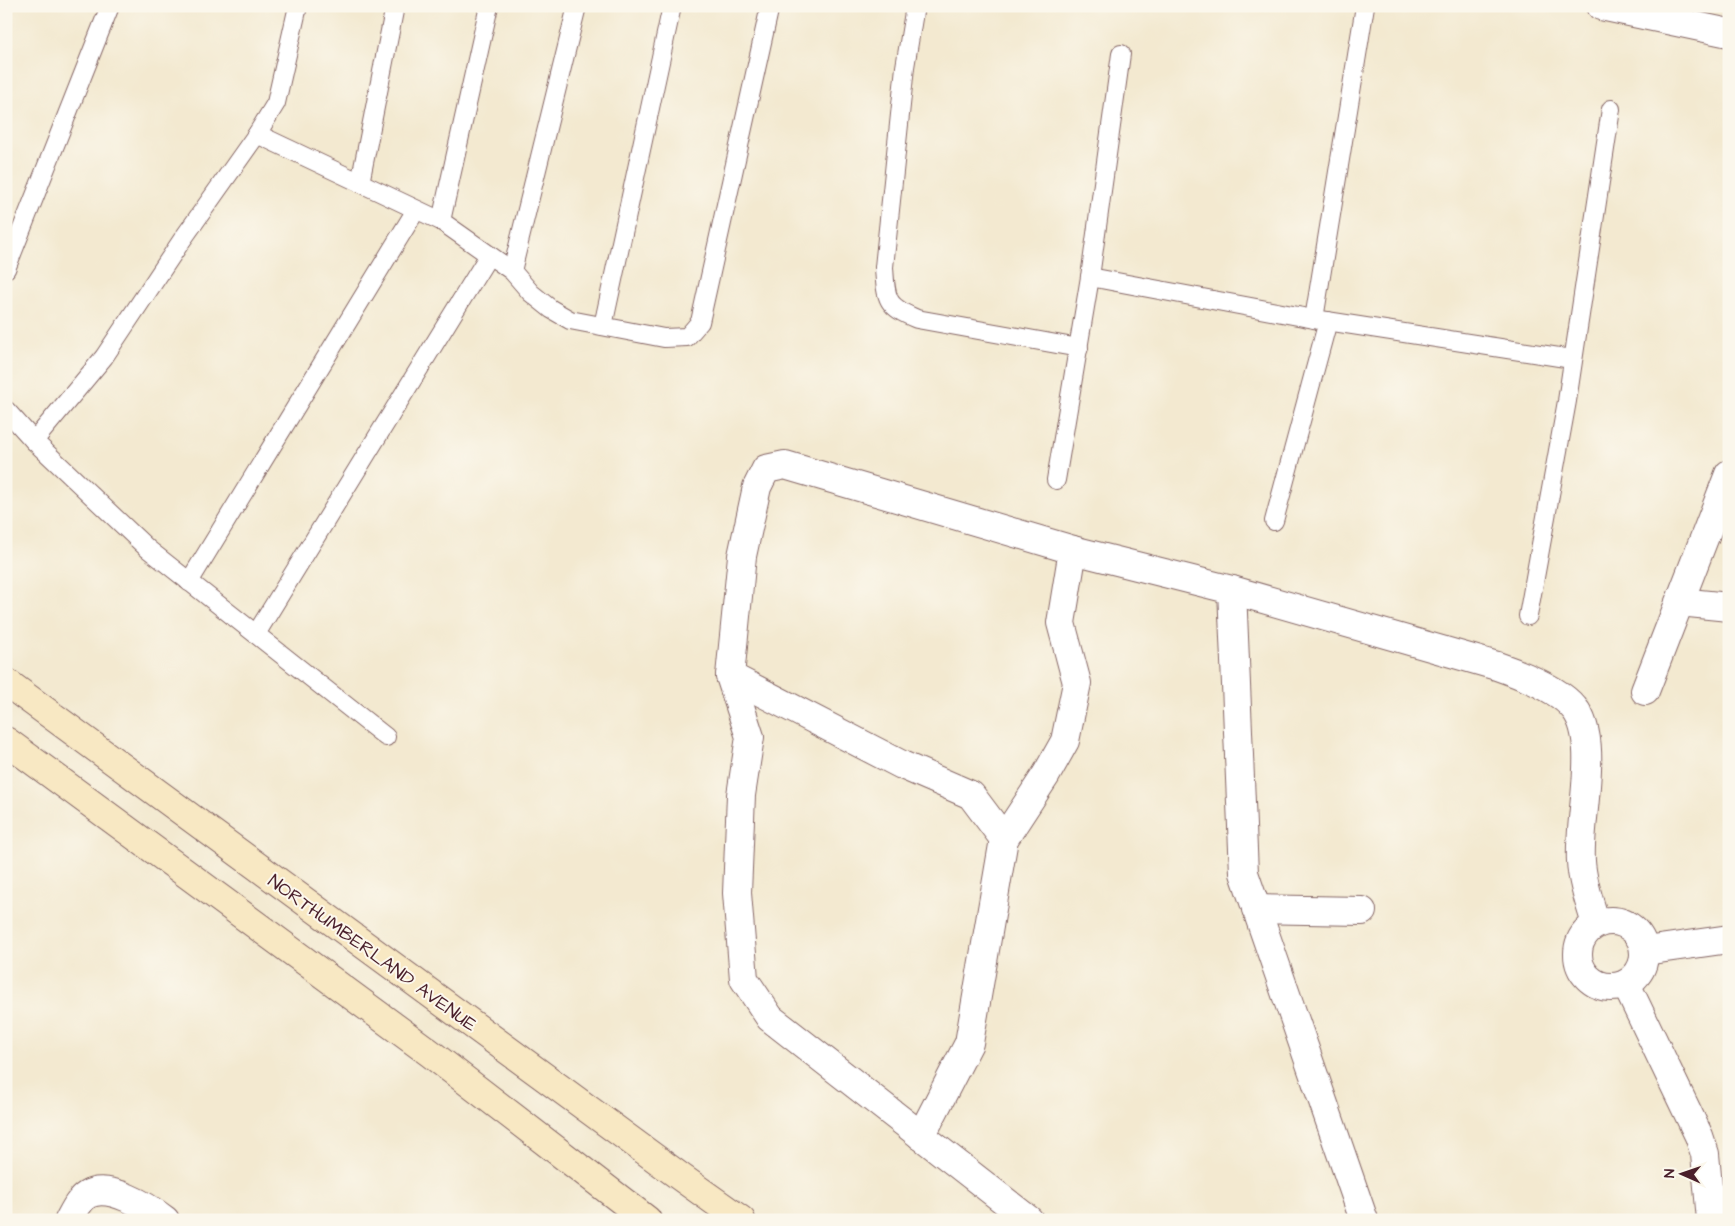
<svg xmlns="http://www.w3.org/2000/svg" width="1735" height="1226" font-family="'Architects Daughter',sans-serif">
<rect width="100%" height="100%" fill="#fbf7ec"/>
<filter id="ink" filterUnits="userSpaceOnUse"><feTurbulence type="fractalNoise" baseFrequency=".02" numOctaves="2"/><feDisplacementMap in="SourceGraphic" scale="10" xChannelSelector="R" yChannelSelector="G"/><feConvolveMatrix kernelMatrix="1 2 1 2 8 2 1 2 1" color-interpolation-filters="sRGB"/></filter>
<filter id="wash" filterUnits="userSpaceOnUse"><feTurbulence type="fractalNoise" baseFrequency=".0096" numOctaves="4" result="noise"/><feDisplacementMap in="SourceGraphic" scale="20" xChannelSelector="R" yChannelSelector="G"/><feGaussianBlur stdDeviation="1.12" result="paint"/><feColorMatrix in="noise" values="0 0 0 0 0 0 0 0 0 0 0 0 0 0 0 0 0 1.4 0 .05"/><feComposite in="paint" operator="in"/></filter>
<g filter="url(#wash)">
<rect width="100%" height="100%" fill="#f3e9d0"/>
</g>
<g filter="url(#ink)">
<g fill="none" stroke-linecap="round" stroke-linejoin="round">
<defs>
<g id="lane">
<path d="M915,6l-10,61 -21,200c2,33 2,39 33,52l162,29"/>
<polyline points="257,134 441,221 512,271 531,293 551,309 570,320 664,338 687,337 700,322 770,6"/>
<polyline points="360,183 395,6"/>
<polyline points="441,221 489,6"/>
<polyline points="6,269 110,6"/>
<polyline points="512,271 577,6"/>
<polyline points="1090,277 1314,319 1572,359"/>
<polyline points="1314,319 1365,6"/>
<polyline points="603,326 672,6"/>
<polyline points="6,410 34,441 104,357 182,240 257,134 276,103 298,6"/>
<polyline points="34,441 148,549 386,737"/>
<polyline points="1056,480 1090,277 1121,54"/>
<polyline points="1274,521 1328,321"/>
<polyline points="189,582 416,210"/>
<polyline points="1528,616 1567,401 1611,109"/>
<polyline points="256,634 489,255"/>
</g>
<g id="street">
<polyline points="1601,6 1729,33"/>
<polyline points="1232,590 1244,873 1364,1220"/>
<polyline points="1679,602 1729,607"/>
<polyline points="730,676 902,765 971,795 1004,839"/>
<polyline points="1645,691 1729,474"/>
<polyline points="1256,909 1362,911"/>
<circle cx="1611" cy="954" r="33"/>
<polyline points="1645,951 1729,939"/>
<polyline points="1626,984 1699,1136 1705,1154 1711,1220"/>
<polyline points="921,1136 969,1043 1004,839 1046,775 1065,741 1077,683 1061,623 1073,550"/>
<path d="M69,1220c5,-9 10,-20 18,-25 21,-13 61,12 78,25"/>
<path d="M1029,1220l-259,-202 -26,-39 -7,-86 4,-98 9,-58 -20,-61 12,-120 15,-69 9,-18 19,-4 288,85 159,40 265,76c23,8 62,23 77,42 27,32 4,111 7,153 1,21 9,43 15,63"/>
</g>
<g id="secondary">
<polyline points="6,682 682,1178 741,1220"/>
<polyline points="6,741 430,1053 647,1220"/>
</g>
</defs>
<use href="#lane" stroke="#856665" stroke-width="20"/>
<use href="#street" stroke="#856665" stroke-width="30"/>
<use href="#secondary" stroke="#856665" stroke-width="30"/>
<use href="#lane" stroke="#fff" stroke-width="18"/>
<use href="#street" stroke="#fff" stroke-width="28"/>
<use href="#secondary" stroke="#f8e8c3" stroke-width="28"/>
</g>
</g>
<g text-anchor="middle" stroke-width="4" stroke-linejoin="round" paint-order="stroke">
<g font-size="19" fill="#4a1f2b" stroke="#fbf7ec">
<text transform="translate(373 952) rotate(36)" y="7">NORTHUMBERLAND AVENUE</text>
</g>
</g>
<rect width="1735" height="1226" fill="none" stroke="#fbf7ec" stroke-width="25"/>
<g transform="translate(1682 1174) rotate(272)" stroke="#fbf7ec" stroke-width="4" paint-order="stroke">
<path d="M0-4L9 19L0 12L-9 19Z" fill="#4a1f2b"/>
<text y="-8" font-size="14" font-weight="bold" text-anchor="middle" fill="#4a1f2b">N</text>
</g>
</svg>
